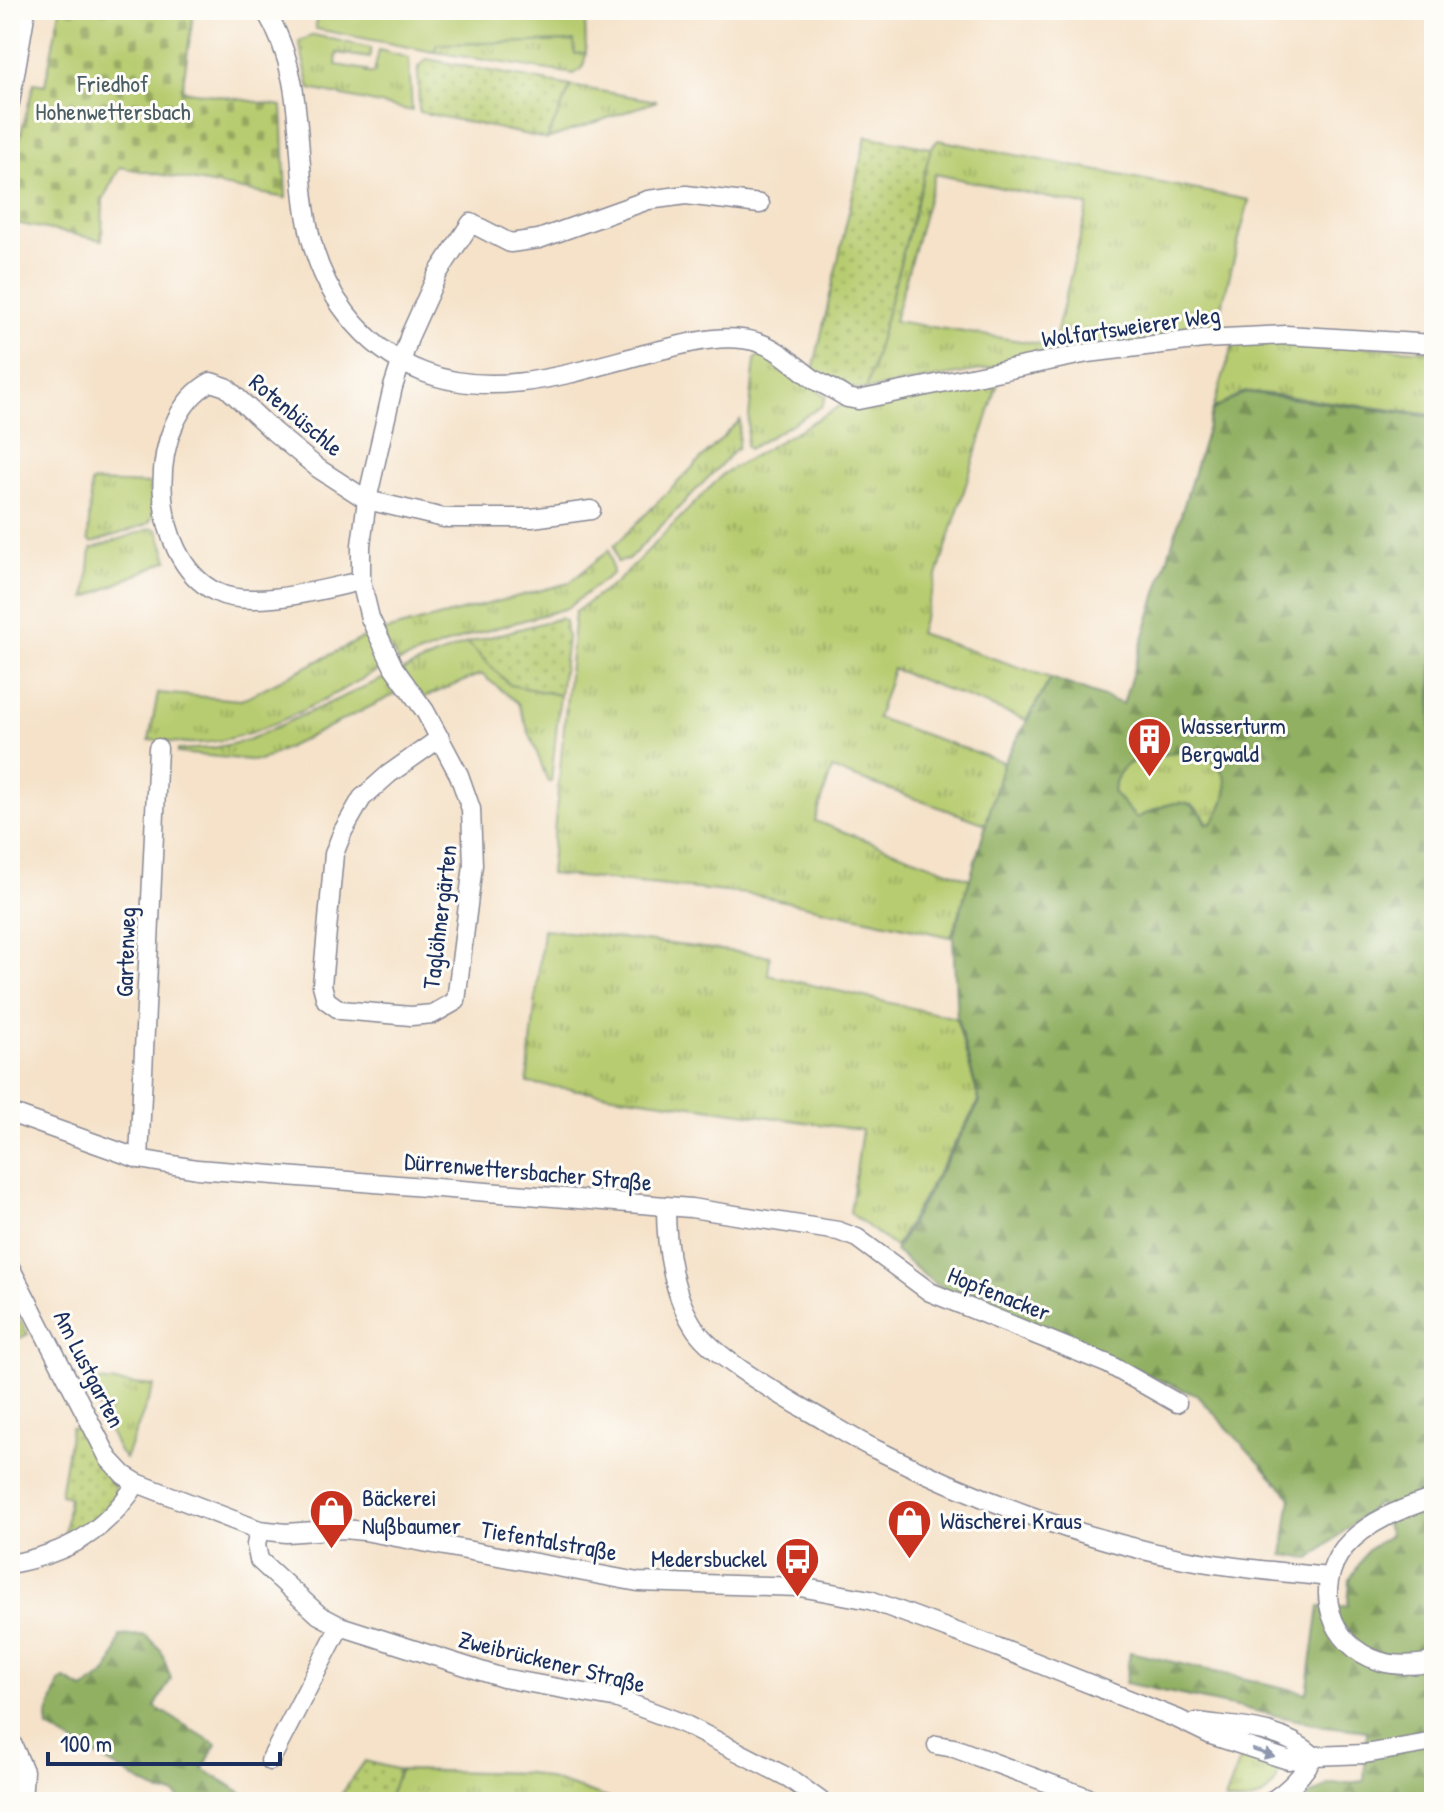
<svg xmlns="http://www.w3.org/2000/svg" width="1444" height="1812" font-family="'Patrick Hand',sans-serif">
<defs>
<pattern id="grass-tufts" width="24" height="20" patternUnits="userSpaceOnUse" patternTransform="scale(2)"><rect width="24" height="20" fill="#b7cc6f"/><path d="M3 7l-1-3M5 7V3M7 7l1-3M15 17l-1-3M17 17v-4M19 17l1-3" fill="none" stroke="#94a65e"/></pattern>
<pattern id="forest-firs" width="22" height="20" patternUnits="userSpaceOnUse" patternTransform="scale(2)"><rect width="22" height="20" fill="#91b062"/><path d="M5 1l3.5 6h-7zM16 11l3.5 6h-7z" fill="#769054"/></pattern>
<pattern id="cemetery-stones" width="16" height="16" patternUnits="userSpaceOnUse" patternTransform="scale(2)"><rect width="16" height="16" fill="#b7cc6f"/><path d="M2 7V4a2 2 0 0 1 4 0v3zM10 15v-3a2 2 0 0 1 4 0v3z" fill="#94a65e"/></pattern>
<pattern id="park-dots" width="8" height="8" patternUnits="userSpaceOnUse" patternTransform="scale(2)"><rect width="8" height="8" fill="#b7cc6f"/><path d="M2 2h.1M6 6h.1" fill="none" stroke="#94a65e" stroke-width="1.8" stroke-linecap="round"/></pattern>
</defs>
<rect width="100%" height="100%" fill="#fdfcf7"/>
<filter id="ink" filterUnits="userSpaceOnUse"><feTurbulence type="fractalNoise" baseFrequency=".0125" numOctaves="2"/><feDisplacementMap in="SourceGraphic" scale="16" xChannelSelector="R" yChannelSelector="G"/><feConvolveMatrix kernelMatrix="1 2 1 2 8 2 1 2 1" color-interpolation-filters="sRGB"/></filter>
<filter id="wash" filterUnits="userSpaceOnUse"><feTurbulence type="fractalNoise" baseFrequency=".006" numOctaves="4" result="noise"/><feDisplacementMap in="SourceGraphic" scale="32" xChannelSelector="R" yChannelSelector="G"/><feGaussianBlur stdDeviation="1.8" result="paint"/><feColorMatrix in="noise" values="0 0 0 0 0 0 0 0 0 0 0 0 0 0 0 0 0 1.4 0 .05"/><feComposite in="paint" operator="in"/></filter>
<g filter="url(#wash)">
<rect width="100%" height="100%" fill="#f5e2c9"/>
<g fill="url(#grass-tufts)" stroke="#697e66" stroke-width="2" fill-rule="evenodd">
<polygon points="314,35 371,48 370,58 337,53 336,65 367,70 367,73 374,73 379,50 409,58 412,111 310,89 299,41"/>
<polygon points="575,41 576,54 586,53 583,68 574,74 434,52 437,44"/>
<polygon points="571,86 657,101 547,139"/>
<path d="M938,140l311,60 -33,129 -350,61 65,-242zM935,174l153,32 -35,140 -159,-25z"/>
<polygon points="1233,344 1334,345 1434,351 1434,415 1245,391 1213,409"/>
<polygon points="759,355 768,356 826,396 822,406 749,449 746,446 755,360"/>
<polygon points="1000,377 919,633 1051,678 1026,720 893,669 877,718 1003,762 986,824 832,769 815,821 970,879 951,937 756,895 550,874 575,612 618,581 724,473 842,405"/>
<polygon points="740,420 738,447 628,560 617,562 614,546"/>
<polygon points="91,482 150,484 153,516 148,524 92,543 88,540"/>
<polygon points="152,528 158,530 168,560 86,598 91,549"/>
<polygon points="609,550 613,573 567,608 468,636 399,662 380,632 569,583"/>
<polygon points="1434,609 1434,821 1428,828"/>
<path d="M369,635l17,31c-55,29 -125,74 -187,77 -16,1 -34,-2 -50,-3l9,-47 83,7z"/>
<polygon points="467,643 510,684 560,695 551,782 548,782 518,703 481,674 420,699 401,671"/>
<polygon points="393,674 402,691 260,761 177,753 178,750 213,748 246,741"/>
<path d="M1178,752c47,2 62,33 34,71l-4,1c-17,-37 -45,-17 -72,-6l-23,-26c5,-38 34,-34 65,-40z"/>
<polygon points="543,929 770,956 768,975 956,1018 979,1101 895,1247 850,1213 862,1130 527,1083"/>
<polygon points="84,1380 154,1386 125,1459 119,1452"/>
<path d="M1242,1755l33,13 3,8c-7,22 -32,31 -53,24z"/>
<polygon points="399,1770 530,1773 620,1802 388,1802"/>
</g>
<g fill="url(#forest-firs)" stroke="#567060" stroke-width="2" fill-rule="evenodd">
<path d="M1245,392l189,25v167l-6,243 6,-5v980h-134l28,-17 36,-4 3,-50 -42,-5 -200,-43 5,-31 177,41 12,-86 29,-1 2,-27 18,-29 22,-15 -12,-32 -68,56 -27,-4 8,-58 -93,-101 -262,-111 -41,-34 85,-149 -23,-84 -4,-81 51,-175 47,-84 72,26 90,-294zM1178,752c47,2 63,33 34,71l-5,1c-16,-37 -44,-17 -71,-6l-23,-26c5,-38 34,-33 65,-40z"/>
<path d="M145,1635l16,15 10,29 -16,28 61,37 -13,25 46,28 2,5h-67l-10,-8 -14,-1 -112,-65 -1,-10 12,-36 6,-3 18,10c29,-15 29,-24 37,-53z"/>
</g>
<polygon fill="url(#cemetery-stones)" stroke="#697e66" stroke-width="2" points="60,10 194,10 182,90 282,106 286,198 120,167 103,199 102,240 10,222 10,176 34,83 45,85"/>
<g fill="url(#park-dots)" stroke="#697e66" stroke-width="2">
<polygon points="427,59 571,86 547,139 419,112 418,67"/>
<polygon points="866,136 931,148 866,390 848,388 813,371"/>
<polygon points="560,618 565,621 567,638 560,695 510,685 467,643"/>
<polygon points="10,1303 28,1334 10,1343"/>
<polygon points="71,1428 80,1428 115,1488 115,1499 98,1516 64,1537 69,1497 60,1495"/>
<polygon points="365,1761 399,1770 388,1802 336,1802"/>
</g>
<polygon fill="#b7cc6f" stroke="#697e66" stroke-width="2" points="316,10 585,10 586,53 575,54 574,41 437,44 434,52 316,29"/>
</g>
<g filter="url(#ink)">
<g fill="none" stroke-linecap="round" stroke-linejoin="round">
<defs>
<g id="minor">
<path d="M265,10c60,96 8,210 82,304 20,26 45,46 76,58 78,31 164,-5 242,-23 30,-8 64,-16 95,-6 21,7 37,25 55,37 11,6 22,11 32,18l11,2 230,-47 115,-14 83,-4 148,9"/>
<polyline points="10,103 26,10"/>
<path d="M361,581c-38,8 -110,29 -145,11 -69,-34 -72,-174 -5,-210l15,5 48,45 45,37 48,31 77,18h88l59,-8"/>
<polyline points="440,738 389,774 362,798 343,831 334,854 322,985 326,1000 340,1010 411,1016 433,1014 456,1001 473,865 471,809 459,775 425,711 394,668 370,618 361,581 361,545 367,500 393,387 410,335 438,273 471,223 510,243 539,239 648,200 686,195 760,204"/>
<polyline points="10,1113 139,1159 197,1169 691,1208 838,1231 857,1238 930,1292 1108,1364 1177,1403"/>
<polyline points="139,1159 158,748"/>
<path d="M666,1208c0,40 7,89 30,122 20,28 77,60 107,78 25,14 49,30 74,42 93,47 205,89 307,109 48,9 97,13 145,18"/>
<polyline points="10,1267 109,1459 124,1475 137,1483 259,1530 286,1533 344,1529 364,1531 638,1582 800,1587 870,1600 997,1647 1178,1719 1211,1735 1288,1760 1314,1756 1365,1754 1434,1742"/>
<path d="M1434,1498c-33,11 -67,23 -90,50 -32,40 -14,98 35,113 18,6 37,4 55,1"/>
<polyline points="259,1530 256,1545 259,1560 319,1615 340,1626 503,1678 618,1699 682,1723 789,1778 822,1802"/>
<path d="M10,1564c58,-11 94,-31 127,-81"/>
<path d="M1197,1722c43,6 82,4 117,34"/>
<polyline points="10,1739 24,1771 22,1802"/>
<polyline points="937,1745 954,1748 1100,1802"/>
<polyline points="270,1761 340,1626"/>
<path d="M1270,1802c20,-13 32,-26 44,-46"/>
</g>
</defs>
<use href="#minor" stroke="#888894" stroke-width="21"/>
<use href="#minor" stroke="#fff" stroke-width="18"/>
</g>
<defs><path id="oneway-solid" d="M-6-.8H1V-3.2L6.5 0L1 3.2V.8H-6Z" transform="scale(2)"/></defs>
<use fill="#8d97ae" href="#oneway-solid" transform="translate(1263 1753) rotate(18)"/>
</g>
<defs>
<symbol id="building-pin" viewBox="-11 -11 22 30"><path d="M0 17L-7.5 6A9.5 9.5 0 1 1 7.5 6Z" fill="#c8321e" stroke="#fdfcf7"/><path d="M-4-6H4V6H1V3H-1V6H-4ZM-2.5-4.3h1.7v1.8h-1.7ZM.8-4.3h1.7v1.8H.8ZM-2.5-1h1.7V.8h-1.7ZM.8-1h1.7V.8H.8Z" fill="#fff"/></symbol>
<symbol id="shop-pin" viewBox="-11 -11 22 30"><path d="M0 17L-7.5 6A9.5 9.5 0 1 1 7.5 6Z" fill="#c8321e" stroke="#fdfcf7"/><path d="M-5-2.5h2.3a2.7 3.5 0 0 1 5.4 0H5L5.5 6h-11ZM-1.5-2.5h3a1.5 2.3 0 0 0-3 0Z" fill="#fff"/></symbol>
<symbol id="bus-pin" viewBox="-11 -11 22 30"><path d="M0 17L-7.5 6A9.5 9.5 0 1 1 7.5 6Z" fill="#c8321e" stroke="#fdfcf7"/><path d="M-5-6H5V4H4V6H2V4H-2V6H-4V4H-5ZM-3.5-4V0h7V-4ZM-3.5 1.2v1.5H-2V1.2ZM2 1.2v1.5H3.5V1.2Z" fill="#fff"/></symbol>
</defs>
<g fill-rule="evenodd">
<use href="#building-pin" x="1124" y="714" width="51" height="69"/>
<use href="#shop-pin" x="306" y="1486" width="51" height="69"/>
<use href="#shop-pin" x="884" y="1496" width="51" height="69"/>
<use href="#bus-pin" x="772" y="1534" width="51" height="69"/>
</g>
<g text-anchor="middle" stroke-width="6" stroke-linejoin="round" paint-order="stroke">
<g font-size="24" fill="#4a5e63" stroke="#fdfcf7">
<text x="113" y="92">Friedhof<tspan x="113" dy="28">Hohenwettersbach</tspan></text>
</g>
<g font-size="24" fill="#1b2f5e" stroke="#fdfcf7">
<text transform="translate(1131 327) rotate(-8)" y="8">Wolfartsweierer Weg</text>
<text transform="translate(296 415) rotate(40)" y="8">Rotenbüschle</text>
<text transform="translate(440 917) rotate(-83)" y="8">Taglöhnergärten</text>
<text transform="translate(126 952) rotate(-88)" y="8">Gartenweg</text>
<text transform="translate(528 1172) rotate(5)" y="8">Dürrenwettersbacher Straße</text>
<text transform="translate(999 1294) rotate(22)" y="8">Hopfenacker</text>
<text transform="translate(89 1369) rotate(63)" y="8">Am Lustgarten</text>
<text transform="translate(549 1541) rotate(10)" y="8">Tiefentalstraße</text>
<text transform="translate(552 1662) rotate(14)" y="8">Zweibrückener Straße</text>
</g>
<g font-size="24" fill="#1b2f5e" stroke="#fdfcf7" text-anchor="start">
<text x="1181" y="734">Wasserturm<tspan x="1181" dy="28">Bergwald</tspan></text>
<text x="362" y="1506">Bäckerei<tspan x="362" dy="28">Nußbaumer</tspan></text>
<text x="940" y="1529">Wäscherei Kraus</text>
<text x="767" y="1567" text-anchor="end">Medersbuckel</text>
</g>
</g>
<rect width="1444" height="1812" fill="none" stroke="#fdfcf7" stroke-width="40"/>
<path d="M48 1752v12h232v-12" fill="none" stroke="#1b2f5e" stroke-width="4"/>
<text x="60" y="1752" font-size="24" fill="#1b2f5e" stroke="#fdfcf7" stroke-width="6" paint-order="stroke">100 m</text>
</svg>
